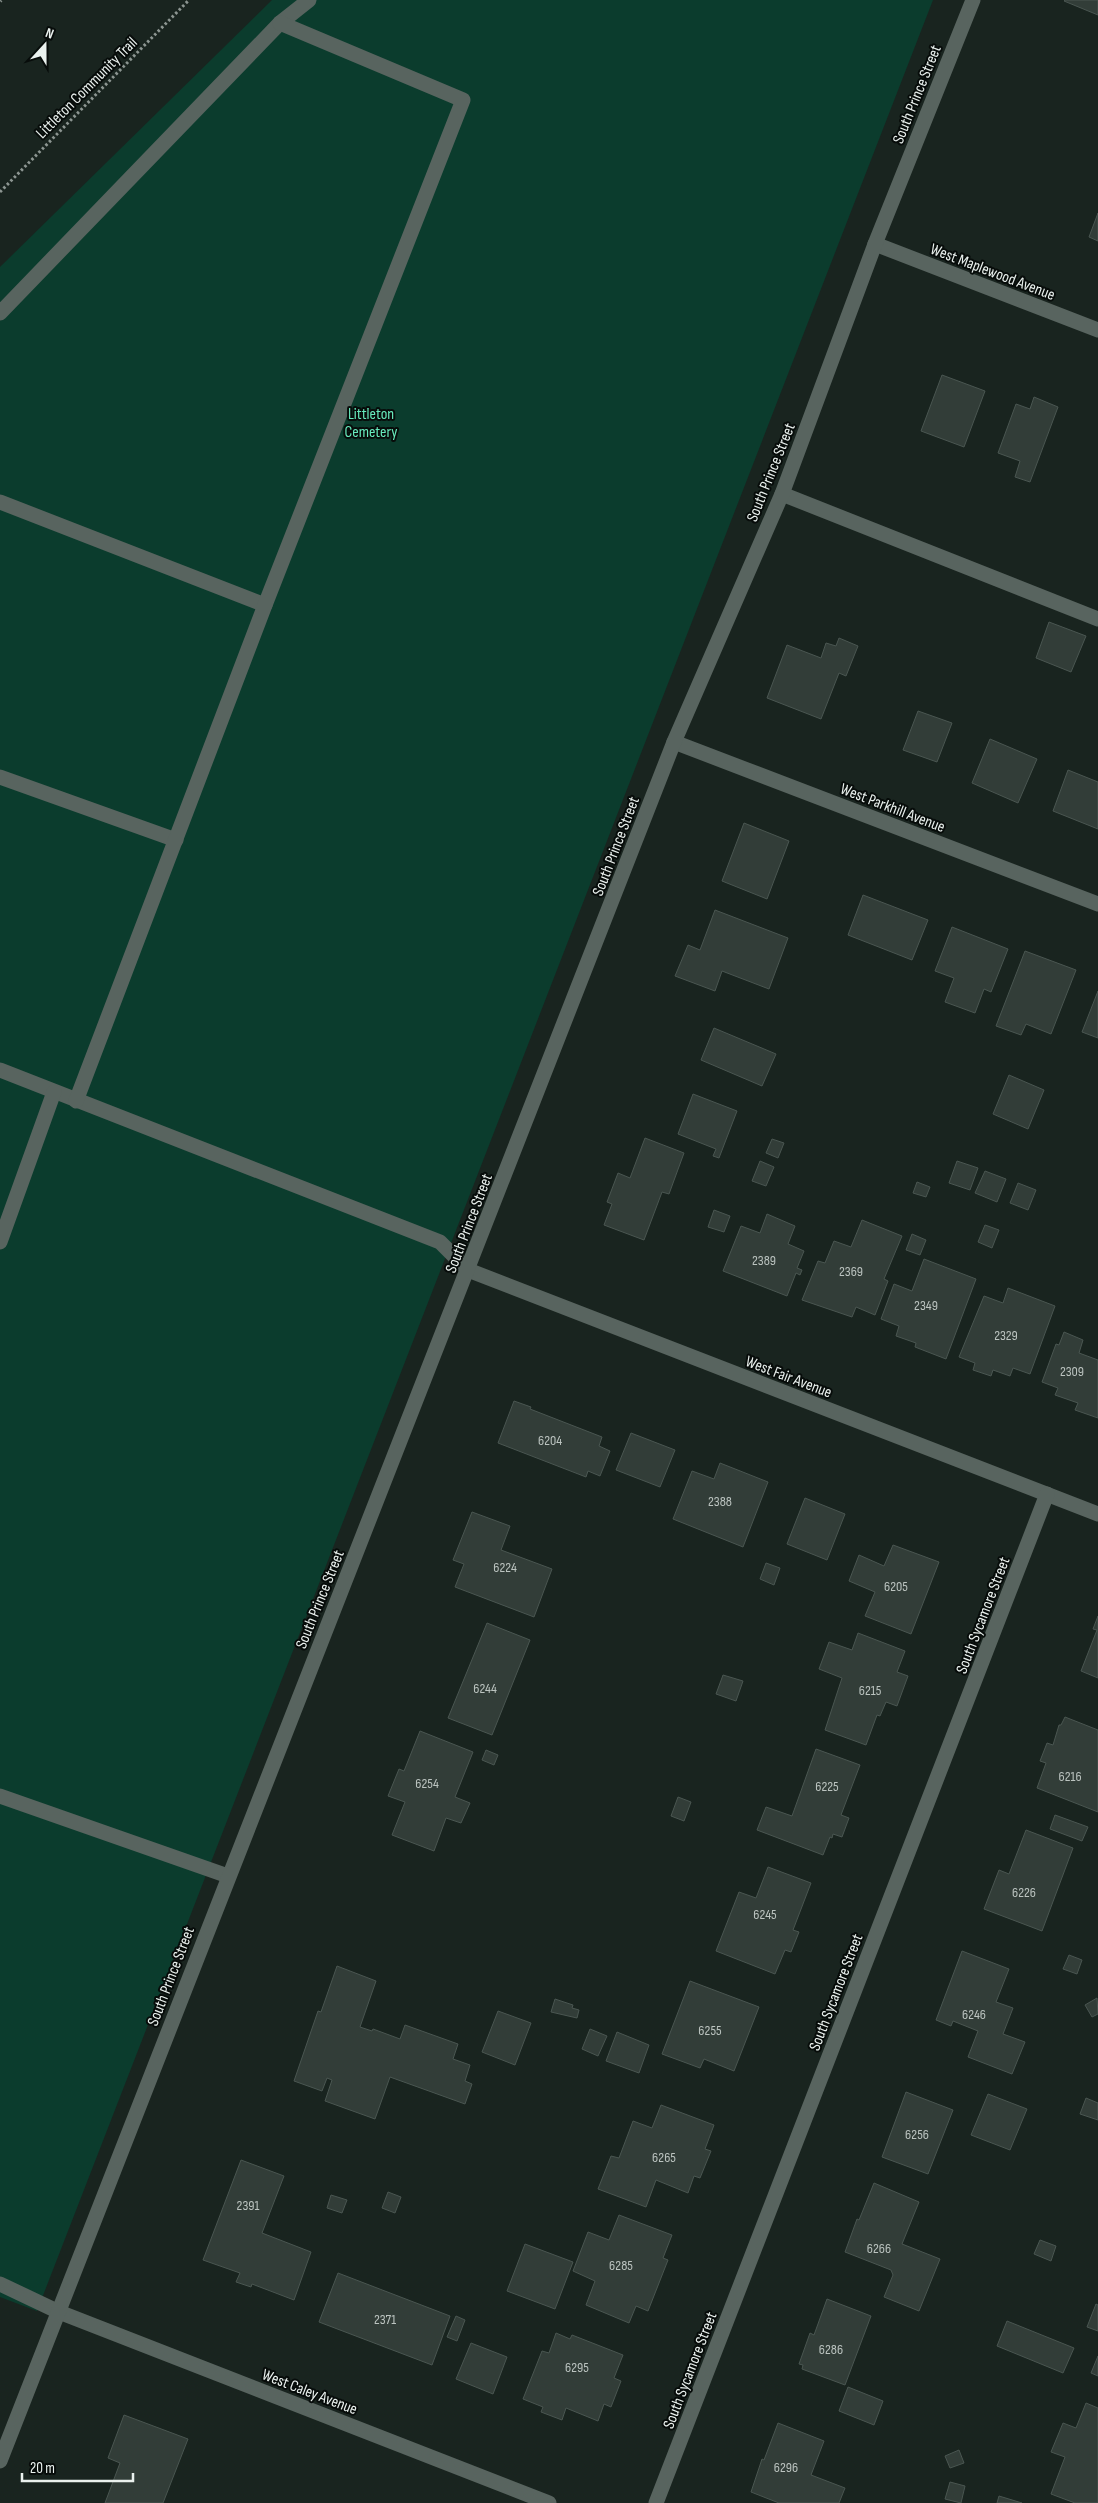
<svg xmlns="http://www.w3.org/2000/svg" width="1098" height="2503" font-family="'Sofia Sans Condensed',sans-serif">
<rect width="100%" height="100%" fill="#19241f"/>
<polygon fill="#0b3c2d" points="272,0 933,0 37,2311 0,2297 0,267"/>
<g fill="#323d38" stroke="#4a5651">
<polygon points="1065,0 1098,0 1098,15 1064,1"/>
<polygon points="1098,213 1098,241 1089,237"/>
<polygon points="942,375 985,391 964,447 921,431"/>
<polygon points="1034,397 1058,407 1030,482 1015,477 1020,461 998,453 1016,404 1030,409"/>
<polygon points="1049,622 1086,636 1071,672 1036,658"/>
<polygon points="839,638 858,646 846,676 839,673 821,719 767,698 787,645 821,658 826,643 836,646"/>
<polygon points="918,711 952,723 937,762 903,750"/>
<polygon points="990,739 1037,759 1018,803 972,783"/>
<polygon points="1068,770 1098,782 1098,829 1053,811"/>
<polygon points="744,823 789,841 767,899 722,881"/>
<polygon points="863,895 928,920 912,960 848,935"/>
<polygon points="715,910 788,938 769,989 722,971 715,991 675,976 688,945 700,950"/>
<polygon points="952,927 1008,949 991,992 984,989 975,1013 945,1002 954,978 935,971"/>
<polygon points="1025,951 1076,970 1051,1034 1026,1024 1021,1035 996,1026"/>
<polygon points="1098,991 1098,1038 1082,1032"/>
<polygon points="714,1028 776,1054 762,1086 701,1060"/>
<polygon points="1009,1075 1044,1090 1028,1129 993,1114"/>
<polygon points="693,1094 737,1111 719,1158 713,1156 716,1149 678,1134"/>
<polygon points="645,1138 684,1153 669,1194 662,1192 644,1240 604,1225 612,1204 607,1202 618,1173 630,1178"/>
<polygon points="772,1139 784,1143 778,1158 766,1153"/>
<polygon points="760,1161 774,1167 766,1186 752,1181"/>
<polygon points="957,1161 978,1168 970,1190 949,1183"/>
<polygon points="985,1171 1006,1179 997,1202 975,1193"/>
<polygon points="917,1182 930,1187 926,1197 913,1193"/>
<polygon points="1018,1183 1036,1190 1028,1210 1010,1203"/>
<polygon points="714,1210 730,1216 724,1232 708,1227"/>
<polygon points="767,1214 795,1226 788,1244 804,1251 797,1268 802,1270 800,1275 796,1273 787,1296 723,1271 741,1226 760,1233"/>
<polygon points="862,1220 902,1236 884,1279 888,1281 875,1315 856,1307 852,1317 802,1300 818,1261 825,1263 834,1241 851,1247"/>
<polygon points="985,1225 999,1230 992,1248 978,1242"/>
<polygon points="912,1234 926,1240 920,1255 906,1250"/>
<polygon points="924,1259 976,1279 946,1359 915,1347 916,1343 896,1336 899,1326 881,1319 894,1284 912,1291"/>
<polygon points="1008,1288 1055,1306 1030,1374 1013,1368 1010,1376 993,1370 991,1376 973,1370 975,1363 959,1357 984,1296 1003,1303"/>
<polygon points="1064,1332 1083,1340 1079,1353 1098,1360 1098,1418 1075,1410 1078,1403 1055,1395 1058,1388 1042,1382 1056,1344 1059,1345"/>
<polygon points="514,1401 531,1407 530,1409 602,1437 599,1446 610,1451 600,1476 588,1471 586,1477 498,1443"/>
<polygon points="631,1433 675,1450 660,1487 616,1470"/>
<polygon points="720,1463 768,1482 743,1547 673,1519 692,1471 714,1479"/>
<polygon points="805,1498 845,1514 827,1560 787,1544"/>
<polygon points="472,1512 510,1526 501,1550 552,1569 534,1617 455,1587 464,1564 453,1560"/>
<polygon points="893,1545 939,1562 911,1634 865,1616 875,1592 849,1581 859,1555 884,1566"/>
<polygon points="766,1563 780,1568 774,1585 760,1579"/>
<polygon points="1098,1616 1098,1678 1081,1671 1097,1630 1093,1629"/>
<polygon points="487,1623 530,1640 492,1735 448,1718"/>
<polygon points="858,1633 905,1651 897,1672 908,1676 897,1706 886,1702 880,1716 877,1715 866,1745 825,1730 842,1678 819,1669 829,1642 852,1650"/>
<polygon points="723,1675 743,1681 736,1701 716,1694"/>
<polygon points="1065,1717 1098,1730 1098,1812 1037,1788 1046,1763 1040,1761 1047,1743 1053,1745 1059,1725 1061,1725"/>
<polygon points="420,1731 473,1752 455,1797 470,1803 461,1823 446,1818 434,1851 392,1835 405,1802 388,1796 399,1769 404,1771"/>
<polygon points="816,1749 860,1765 841,1815 849,1818 842,1837 833,1834 832,1838 830,1837 823,1855 757,1830 766,1807 792,1816"/>
<polygon points="486,1750 498,1755 494,1765 482,1760"/>
<polygon points="678,1797 691,1802 684,1821 671,1816"/>
<polygon points="1055,1815 1088,1827 1082,1841 1050,1829"/>
<polygon points="1026,1830 1073,1848 1042,1931 984,1909 999,1870 1009,1874"/>
<polygon points="768,1867 811,1883 793,1930 799,1932 791,1952 785,1950 775,1974 716,1951 739,1892 756,1898"/>
<polygon points="962,1951 1009,1969 996,2002 1013,2008 1003,2034 1025,2042 1012,2074 968,2057 978,2031 953,2021 951,2026 936,2020"/>
<polygon points="1069,1955 1082,1960 1077,1974 1063,1969"/>
<polygon points="337,1966 376,1981 360,2027 372,2031 373,2029 400,2039 405,2025 458,2044 453,2059 470,2065 465,2081 472,2084 465,2104 390,2077 375,2119 325,2101 332,2080 327,2078 322,2091 294,2081 318,2011 321,2012"/>
<polygon points="690,1981 759,2007 734,2071 704,2059 700,2068 662,2054"/>
<polygon points="1097,1998 1098,2014 1092,2017 1085,2005"/>
<polygon points="555,1999 573,2005 572,2008 579,2010 577,2018 551,2012"/>
<polygon points="498,2011 531,2023 515,2065 482,2052"/>
<polygon points="590,2029 607,2036 598,2056 582,2049"/>
<polygon points="617,2032 649,2045 639,2073 606,2061"/>
<polygon points="906,2092 953,2110 928,2174 882,2157"/>
<polygon points="988,2094 1027,2109 1010,2150 971,2135"/>
<polygon points="1086,2098 1098,2103 1098,2120 1080,2114"/>
<polygon points="661,2105 714,2125 705,2149 711,2151 700,2178 694,2176 688,2193 656,2180 646,2207 598,2189 611,2156 619,2158 633,2121 652,2128"/>
<polygon points="241,2160 284,2176 262,2233 311,2252 294,2300 252,2284 251,2287 236,2282 240,2273 203,2260"/>
<polygon points="874,2183 919,2202 902,2244 940,2259 919,2311 884,2297 893,2275 891,2270 845,2252 857,2219 859,2220"/>
<polygon points="388,2192 401,2197 395,2213 382,2208"/>
<polygon points="331,2195 347,2200 342,2213 327,2208"/>
<polygon points="619,2215 672,2235 663,2258 668,2260 648,2311 636,2306 629,2323 586,2305 595,2281 573,2271 588,2232 609,2240"/>
<polygon points="1040,2240 1056,2246 1051,2261 1034,2254"/>
<polygon points="525,2244 573,2262 555,2309 507,2291"/>
<polygon points="338,2273 450,2316 432,2365 319,2322"/>
<polygon points="827,2299 871,2316 845,2385 802,2369 803,2365 799,2364 810,2333 814,2335"/>
<polygon points="1096,2304 1098,2305 1098,2331 1087,2327"/>
<polygon points="456,2316 465,2320 457,2341 447,2337"/>
<polygon points="1007,2321 1074,2348 1063,2373 997,2346"/>
<polygon points="556,2333 570,2339 572,2335 623,2355 614,2378 621,2381 611,2407 604,2404 598,2421 566,2408 562,2420 541,2412 543,2407 523,2399 542,2351 549,2353"/>
<polygon points="471,2343 507,2357 493,2394 456,2379"/>
<polygon points="1098,2356 1098,2376 1091,2373"/>
<polygon points="848,2387 883,2401 874,2425 839,2411"/>
<polygon points="1086,2403 1098,2408 1098,2503 1075,2503 1051,2494 1065,2457 1051,2452 1063,2423 1076,2428"/>
<polygon points="124,2415 188,2439 163,2503 105,2503 120,2463 108,2458"/>
<polygon points="778,2423 824,2441 811,2475 845,2488 839,2503 779,2503 751,2492 762,2459 764,2460"/>
<polygon points="959,2450 964,2463 950,2468 945,2456"/>
<polygon points="950,2482 965,2486 961,2503 945,2499"/>
<polygon points="999,2496 1022,2503 997,2503"/>
</g>
<g fill="none" stroke-linecap="round" stroke-linejoin="round">
<polyline stroke="#8c9591" stroke-width="3" stroke-dasharray="2.5 2.5" stroke-linecap="butt" points="0,192 189,0"/>
<g stroke="#58645f" stroke-width="15">
<polyline points="875,244 1098,330"/>
<polyline points="0,313 280,23 309,0"/>
<polyline points="782,494 1098,619"/>
<polyline points="0,502 265,605"/>
<polyline points="674,742 1098,904"/>
<polyline points="0,777 176,840"/>
<polyline points="0,1070 440,1242 468,1270 1098,1514"/>
<polyline points="76,1101 265,605 463,100 280,23"/>
<polyline points="0,1242 54,1092"/>
<polyline points="0,1796 228,1876"/>
<polyline points="0,2284 59,2312 549,2503"/>
<polyline points="0,2461 674,742 782,494 875,244 973,0"/>
<polyline points="656,2503 1047,1494"/>
</g>
<polyline stroke="#838c88" stroke-width="4" stroke-dasharray="9 9" stroke-linecap="butt" points="0,1 1,0"/>
</g>
<g text-anchor="middle" stroke-width="4" stroke-linejoin="round" paint-order="stroke">
<g font-size="14" fill="#bcc4c0">
<text x="764" y="1265">2389</text>
<text x="851" y="1276">2369</text>
<text x="926" y="1310">2349</text>
<text x="1006" y="1340">2329</text>
<text x="1072" y="1376">2309</text>
<text x="550" y="1445">6204</text>
<text x="720" y="1506">2388</text>
<text x="505" y="1572">6224</text>
<text x="896" y="1591">6205</text>
<text x="485" y="1693">6244</text>
<text x="870" y="1695">6215</text>
<text x="1070" y="1781">6216</text>
<text x="427" y="1788">6254</text>
<text x="827" y="1791">6225</text>
<text x="1024" y="1897">6226</text>
<text x="765" y="1919">6245</text>
<text x="974" y="2019">6246</text>
<text x="710" y="2035">6255</text>
<text x="917" y="2139">6256</text>
<text x="664" y="2162">6265</text>
<text x="248" y="2210">2391</text>
<text x="879" y="2253">6266</text>
<text x="621" y="2270">6285</text>
<text x="385" y="2324">2371</text>
<text x="831" y="2354">6286</text>
<text x="577" y="2372">6295</text>
<text x="786" y="2472">6296</text>
</g>
<g font-size="16" fill="#eaf1ee" stroke="#070c0a">
<text transform="translate(86 87) rotate(-45)" y="6">Littleton Community Trail</text>
<text transform="translate(916 94) rotate(-68)" y="6">South Prince Street</text>
<text transform="translate(993 271) rotate(21)" y="6">West Maplewood Avenue</text>
<text transform="translate(770 472) rotate(-68)" y="6">South Prince Street</text>
<text transform="translate(893 807) rotate(21)" y="6">West Parkhill Avenue</text>
<text transform="translate(615 846) rotate(-69)" y="6">South Prince Street</text>
<text transform="translate(468 1223) rotate(-69)" y="6">South Prince Street</text>
<text transform="translate(789 1376) rotate(21)" y="6">West Fair Avenue</text>
<text transform="translate(319 1599) rotate(-68)" y="6">South Prince Street</text>
<text transform="translate(982 1615) rotate(-69)" y="6">South Sycamore Street</text>
<text transform="translate(170 1976) rotate(-69)" y="6">South Prince Street</text>
<text transform="translate(835 1992) rotate(-69)" y="6">South Sycamore Street</text>
<text transform="translate(689 2370) rotate(-69)" y="6">South Sycamore Street</text>
<text transform="translate(310 2391) rotate(21)" y="6">West Caley Avenue</text>
</g>
<g font-size="16" fill="#67ebbd" stroke="#070c0a">
<text x="371" y="419">Littleton<tspan x="371" dy="18">Cemetery</tspan></text>
</g>
</g>
<g transform="translate(45 45) rotate(21)" stroke="#070c0a" stroke-width="4" paint-order="stroke">
<path d="M0-4L9 19L0 12L-9 19Z" fill="#eaf1ee"/>
<text y="-8" font-size="14" font-weight="bold" text-anchor="middle" fill="#eaf1ee">N</text>
</g>
<path d="M22 2473v8h111v-8" fill="none" stroke="#eaf1ee" stroke-width="2.5"/>
<text x="30" y="2473" font-size="15" fill="#eaf1ee" stroke="#070c0a" stroke-width="4" paint-order="stroke">20 m</text>
</svg>
